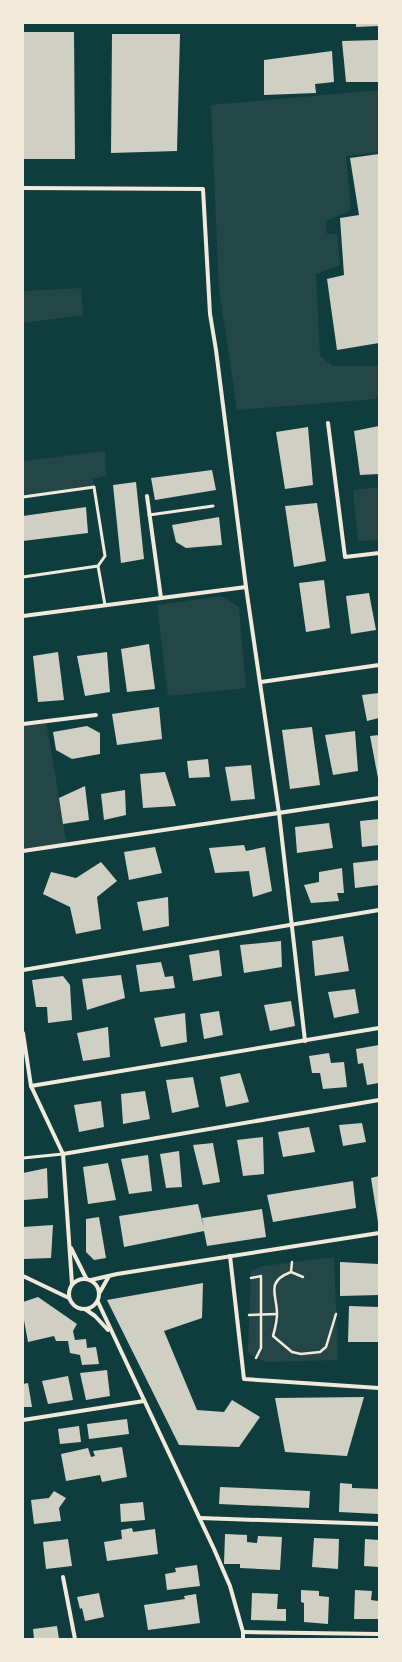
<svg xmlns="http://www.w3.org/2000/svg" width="402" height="1662" font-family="'Titillium Web',sans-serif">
<rect width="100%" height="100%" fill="#0f3d3e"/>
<g fill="#244646">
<polygon points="379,90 379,152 346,156 351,210 326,221 327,234 337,234 340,265 316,274 320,356 333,366 379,366 379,395 375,399 237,410 219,289 211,105"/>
<polygon points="81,288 83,315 23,323 23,291"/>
<polygon points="105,451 106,476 93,479 94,487 23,497 23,461"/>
<polygon points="379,487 379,540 358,541 353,490"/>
<polygon points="221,596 239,607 246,688 168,696 157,605"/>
<polygon points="46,721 67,845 23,851 23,724"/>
<polygon points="334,1257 338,1360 267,1362 249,1354 248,1349 251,1271 263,1266"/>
</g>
<g fill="#cfcfc3">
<polygon points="356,23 379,23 379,26 356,27"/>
<polygon points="24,32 74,32 75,159 23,159"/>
<polygon points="112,34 180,34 177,151 111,153"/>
<polygon points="379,40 379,82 346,82 342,41"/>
<polygon points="332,51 334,82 315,84 316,93 264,95 264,60"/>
<polygon points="379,154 379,343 337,350 327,279 344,275 340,218 359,215 350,158"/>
<polygon points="379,426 379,474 360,475 354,431"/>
<polygon points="308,427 313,485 285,489 276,432"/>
<polygon points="212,470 216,490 155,500 151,478"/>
<polygon points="136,482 144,559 121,563 113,485"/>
<polygon points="317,503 326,561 294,567 285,506"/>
<polygon points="86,507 88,533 23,541 23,516"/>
<polygon points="219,517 222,545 186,548 176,542 172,525"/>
<polygon points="324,580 330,628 306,632 299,583"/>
<polygon points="369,593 376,630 351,634 346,596"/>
<polygon points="149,644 155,689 127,692 121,649"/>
<polygon points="58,652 64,700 38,702 33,656"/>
<polygon points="107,652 110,692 85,696 77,656"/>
<polygon points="379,693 379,718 367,721 362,695"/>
<polygon points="159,707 162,739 117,745 112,714"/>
<polygon points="87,726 100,733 100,754 72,759 56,750 53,732"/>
<polygon points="312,727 320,785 290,789 282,730"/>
<polygon points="355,731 358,771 333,775 325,735"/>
<polygon points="379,735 379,778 378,778 370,736"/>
<polygon points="208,759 210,777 189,778 187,761"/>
<polygon points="251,765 255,799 231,801 225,767"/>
<polygon points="165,772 176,806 143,808 140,774"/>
<polygon points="85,786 89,820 63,824 59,798"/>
<polygon points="125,790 126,815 104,820 101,794"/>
<polygon points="379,819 379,845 362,847 360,821"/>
<polygon points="329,823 333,848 297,853 295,827"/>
<polygon points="244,845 246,851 265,847 272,891 253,897 249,871 215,873 209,848"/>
<polygon points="155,847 162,873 129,880 124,852"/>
<polygon points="379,860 379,885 355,888 353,863"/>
<polygon points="101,862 117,881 97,897 101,929 76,934 70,907 43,894 51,872 76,878"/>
<polygon points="342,868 344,893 337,893 339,901 311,903 304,885 319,882 319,872"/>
<polygon points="168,897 169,926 143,931 137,902"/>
<polygon points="343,936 349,971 315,976 312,941"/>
<polygon points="281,941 282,967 244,973 240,945"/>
<polygon points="219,950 222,976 193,981 189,955"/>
<polygon points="161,962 165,977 173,976 175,988 140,992 136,965"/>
<polygon points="121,975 125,998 87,1010 82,979"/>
<polygon points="63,976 70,985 72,1020 48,1023 47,1007 36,1007 32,980"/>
<polygon points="355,989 359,1013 334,1018 328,992"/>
<polygon points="291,1001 295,1026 270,1031 264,1005"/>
<polygon points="219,1011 223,1035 204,1039 200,1014"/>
<polygon points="185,1013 187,1042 161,1047 154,1018"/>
<polygon points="108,1027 110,1057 83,1061 77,1033"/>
<polygon points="379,1045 379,1083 367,1085 363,1063 358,1064 356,1049"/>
<polygon points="329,1053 331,1063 344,1062 347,1087 323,1089 320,1073 312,1073 309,1056"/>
<polygon points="240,1073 249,1102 226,1107 220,1077"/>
<polygon points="193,1077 199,1107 172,1113 166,1080"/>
<polygon points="145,1091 150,1119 123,1124 121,1094"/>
<polygon points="101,1101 104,1127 79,1132 74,1105"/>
<polygon points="362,1123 366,1142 343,1146 339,1125"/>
<polygon points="309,1127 315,1152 283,1157 278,1132"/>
<polygon points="263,1137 264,1174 243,1176 237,1140"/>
<polygon points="213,1143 220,1182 203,1185 193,1145"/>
<polygon points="179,1151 182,1187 166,1188 160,1154"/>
<polygon points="148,1155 152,1191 129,1194 121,1159"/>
<polygon points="108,1163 116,1200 88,1204 83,1167"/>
<polygon points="47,1168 48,1198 24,1200 23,1173"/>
<polygon points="379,1176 379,1222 378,1222 371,1178"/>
<polygon points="353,1181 356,1208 273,1222 267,1195"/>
<polygon points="198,1204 204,1228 202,1218 262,1209 266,1237 207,1246 204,1231 124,1247 119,1216"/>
<polygon points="99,1217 106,1258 94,1260 86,1252 86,1219"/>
<polygon points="53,1225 51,1258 24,1259 23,1227"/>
<polygon points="340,1262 379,1264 379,1295 340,1296"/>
<polygon points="203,1283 202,1318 164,1331 197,1410 224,1412 232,1400 260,1417 239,1447 179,1445 107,1300"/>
<polygon points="38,1297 77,1324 73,1331 75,1340 86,1339 87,1348 96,1347 99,1364 82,1365 80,1355 70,1353 68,1341 56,1341 54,1336 28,1342 23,1315 23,1302"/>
<polygon points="349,1306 379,1307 379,1342 348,1342"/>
<polygon points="107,1370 110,1396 86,1400 80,1373"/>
<polygon points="68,1376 73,1400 48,1404 42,1381"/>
<polygon points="28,1383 32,1407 23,1407 23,1384"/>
<polygon points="364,1397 347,1456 285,1452 275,1398"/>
<polygon points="127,1419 129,1434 89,1439 87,1424"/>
<polygon points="79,1426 81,1442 60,1444 58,1429"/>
<polygon points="122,1447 127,1477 102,1482 100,1475 66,1481 61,1454 88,1448 91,1457 95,1456 93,1451"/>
<polygon points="340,1483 352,1484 352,1488 379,1489 379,1514 339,1512"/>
<polygon points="220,1487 310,1491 309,1508 219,1504"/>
<polygon points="54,1491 66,1498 59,1508 61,1521 34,1524 31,1500 49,1498"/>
<polygon points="143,1502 145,1520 121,1522 120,1504"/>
<polygon points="132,1528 133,1532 155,1529 158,1554 107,1561 104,1542 122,1539 121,1530"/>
<polygon points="225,1534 247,1535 247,1542 257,1543 258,1536 282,1537 280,1570 240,1568 240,1564 224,1564"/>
<polygon points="314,1538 339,1539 338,1569 312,1567"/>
<polygon points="68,1539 72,1566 46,1569 43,1542"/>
<polygon points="365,1539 379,1540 379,1567 364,1566"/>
<polygon points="197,1565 200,1586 167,1590 165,1574 176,1572 175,1568"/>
<polygon points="301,1590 319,1591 319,1596 329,1597 328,1624 304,1622 304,1603 301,1602"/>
<polygon points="355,1590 372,1591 371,1600 378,1601 378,1619 354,1619"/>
<polygon points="99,1593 104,1617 85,1621 82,1608 80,1609 77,1597"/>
<polygon points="252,1593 278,1594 277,1609 286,1609 286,1621 251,1620"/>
<polygon points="196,1594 200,1623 148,1630 144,1605 185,1599 184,1596"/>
<polygon points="57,1626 59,1639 34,1639 33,1629"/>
</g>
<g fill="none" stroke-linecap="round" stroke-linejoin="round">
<g stroke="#f1e9da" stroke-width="2.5">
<path d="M292,1262l-1,10c-26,10 -14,22 -14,42 0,7 -2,15 -4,22l19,16 9,2 19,-2 6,-5 10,-33"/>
<polyline points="291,1272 303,1277"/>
<polyline points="251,1278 261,1276 261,1348 256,1358"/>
<polyline points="249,1315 277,1314"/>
</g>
<g stroke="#f1e9da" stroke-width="3">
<polyline points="23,497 94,487 105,556 98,566 23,577"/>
<polyline points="149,515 213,506"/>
<polyline points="98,566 105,605"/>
<polyline points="23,1158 63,1154"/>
</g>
<g stroke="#f1e9da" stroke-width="4">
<polyline points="23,188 203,189 210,314 216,350 246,587 279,813 305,1041"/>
<polyline points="328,423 345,557 379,553"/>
<polyline points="147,496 161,598"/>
<polyline points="23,616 246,587"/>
<polyline points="261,682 379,665"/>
<polyline points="23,724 96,715"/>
<polyline points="23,851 379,798"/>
<polyline points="23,970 379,910"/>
<polyline points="23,1033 31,1086 63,1154 72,1284"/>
<polyline points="31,1086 379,1028"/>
<polyline points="63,1154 379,1100"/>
<polyline points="71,1248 86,1278"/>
<polyline points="230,1256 244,1379 379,1388"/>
<polyline points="23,1276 69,1298"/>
<circle cx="84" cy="1294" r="15"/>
<polyline points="91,1280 117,1274 379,1233"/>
<polyline points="100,1292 109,1276"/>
<polyline points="98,1302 214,1549 230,1586 243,1632 243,1639"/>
<polyline points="85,1309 95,1316 108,1330"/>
<polyline points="23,1420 144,1401"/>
<polyline points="200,1518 379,1524"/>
<polyline points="63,1577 75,1639"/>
<polyline points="243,1632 379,1634"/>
</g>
</g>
<rect width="402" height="1662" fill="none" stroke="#f1e9da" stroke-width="48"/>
</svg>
